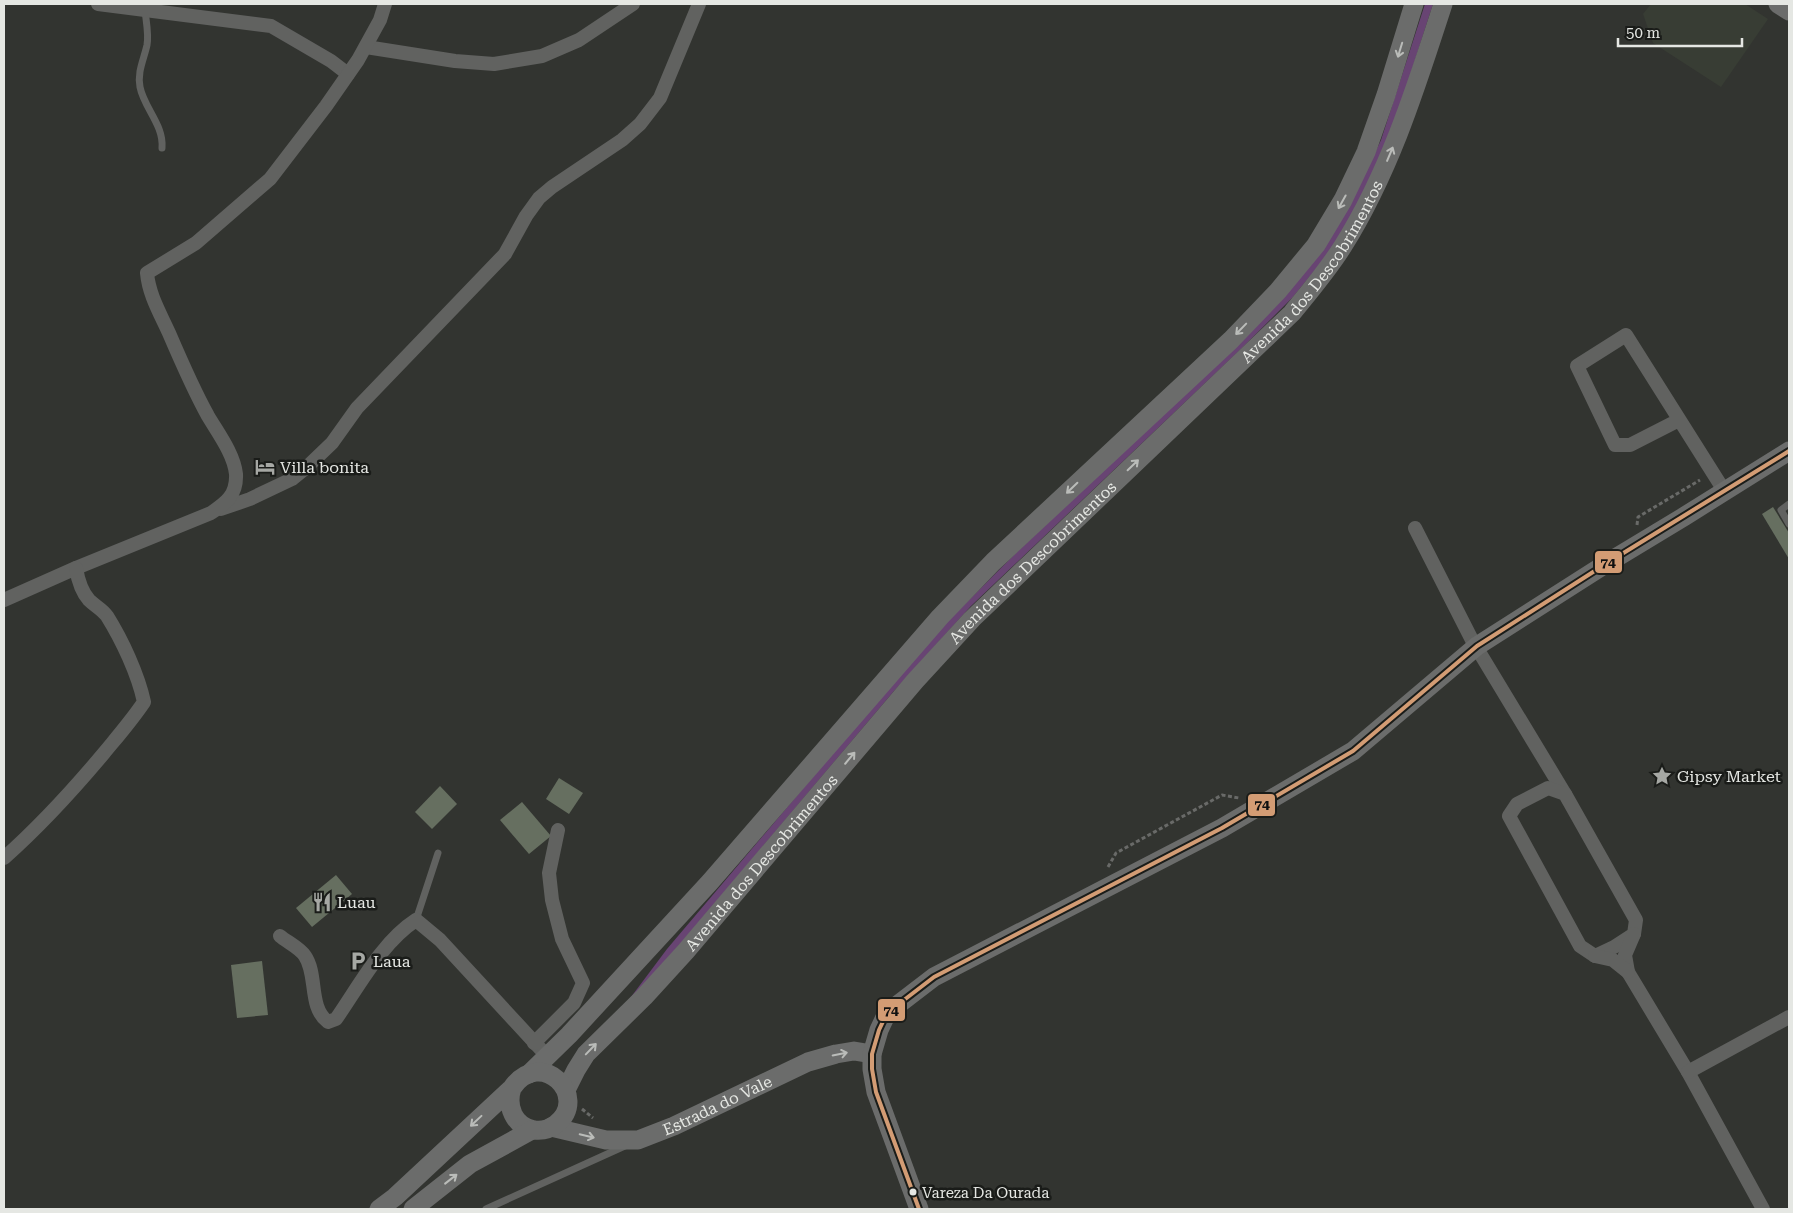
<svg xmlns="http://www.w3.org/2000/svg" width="1793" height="1213" font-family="'Roboto Serif',serif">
<rect width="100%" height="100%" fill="#323430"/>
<polygon fill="#383d34" points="1651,4 1745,4 1768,19 1721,87 1653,43 1643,14"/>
<polygon fill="#684473" points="1425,4 1433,4 1399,110 1376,168 1336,244 1293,297 1242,348 971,606 894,691 682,942 625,1005 667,949 873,706 947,622 1017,552 1158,419 1356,193 1381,140"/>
<g fill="#666f60">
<polygon points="1773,507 1789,533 1789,559 1762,514"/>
<polygon points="559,778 583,793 569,814 546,799"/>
<polygon points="440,786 457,804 432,829 415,812"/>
<polygon points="522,802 551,836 529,854 500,820"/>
<polygon points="336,875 352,894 312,927 296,908"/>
<polygon points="262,961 268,1015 237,1018 231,965"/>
</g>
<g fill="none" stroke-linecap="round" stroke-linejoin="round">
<g stroke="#696a68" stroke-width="3" stroke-dasharray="4 2.5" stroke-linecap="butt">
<polyline points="1637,525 1638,517 1700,480"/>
<polyline points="1108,867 1116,853 1222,795 1239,798"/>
<polyline points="582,1109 593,1118"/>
</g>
<g stroke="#616260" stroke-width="7">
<path d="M145,10c1,11 4,24 2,35 -3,14 -10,27 -7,42 4,21 24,38 22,61"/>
<polyline points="1789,504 1781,510 1789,524"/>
<polyline points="416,920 438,853"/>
<polyline points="486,1209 627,1145"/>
</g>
<g stroke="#616260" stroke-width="14">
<polyline points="98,4 271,26 331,61 348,74"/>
<polyline points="366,47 455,61 494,64 542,56 579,40 633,4"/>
<polyline points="1679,420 1630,445 1615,445 1577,366 1626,335 1725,492"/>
<polyline points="221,509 250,499 292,479 308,466 332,443 357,408 505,254 526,216 539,198 552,187 622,140 640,124 660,98 699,4"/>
<polyline points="1415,528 1472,640 1565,794"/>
<path d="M4,600l72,-32 135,-55c15,-10 26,-18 25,-39 -2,-20 -18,-41 -28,-58 -15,-27 -27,-55 -39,-83 -9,-20 -20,-38 -22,-60l49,-30 74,-64 56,-73 32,-46 22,-40 5,-16"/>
<polygon points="1548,788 1565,794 1636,920 1634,934 1614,947 1595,956 1580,946 1509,816 1517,804"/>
<path d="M4,858c36,-32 69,-68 100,-105 14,-17 28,-33 40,-51 -6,-28 -22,-62 -37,-86 -5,-7 -12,-10 -18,-16 -8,-9 -11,-20 -13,-32"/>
<polyline points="1634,934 1625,955 1628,972 1688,1072 1763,1209"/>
<path d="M280,936c7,6 20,12 25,20 13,19 3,51 23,66l8,-3c23,-33 46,-77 80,-99l24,20 107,116"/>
<polyline points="1595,956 1613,960 1628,972"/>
<polyline points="534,1043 574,1003 583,983 562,939 552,900 549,873 558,830"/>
<polyline points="1688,1072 1789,1017"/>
</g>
<g stroke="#6b6c6b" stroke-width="19">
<polyline points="1778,4 1789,11"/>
<polyline points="529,1074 569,1035 710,882 940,617 993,562 1231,340 1278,291 1316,245 1343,200 1366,152 1386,95 1414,4"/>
<path id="s1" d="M566,1090l10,-20 10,-16 58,-57 42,-46 229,-270 57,-62 320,-306c18,-22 36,-43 51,-67 47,-75 73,-159 100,-242"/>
<path id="s2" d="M551,1127l55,13h32l36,-14 134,-64 28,-8 18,-3 18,3"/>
<path d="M379,1209l16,-12 117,-109c29,-42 79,9 44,36 -6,5 -14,7 -22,6 -20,-4 -28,-23 -22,-42"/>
<polyline points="413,1209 470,1164 532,1130"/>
<polyline points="919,1209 876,1092 872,1069 872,1054 879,1030 887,1013 934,977 1222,828 1353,751 1477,646 1604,565 1685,516 1789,451"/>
</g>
<defs>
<polyline id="bus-1" points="919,1209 876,1092 872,1069 872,1054 879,1030 887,1013 934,977 1222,828 1353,751 1477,646 1604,565 1789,451"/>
</defs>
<use href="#bus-1" stroke="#1a1c19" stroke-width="8"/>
<use href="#bus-1" stroke="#d39c74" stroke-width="4"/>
</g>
<defs><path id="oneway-shaft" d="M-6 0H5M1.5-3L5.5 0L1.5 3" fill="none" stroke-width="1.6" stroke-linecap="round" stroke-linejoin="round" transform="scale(1.25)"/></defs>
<g stroke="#babcb9">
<use href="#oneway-shaft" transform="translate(1400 50) rotate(107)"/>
<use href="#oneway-shaft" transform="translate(1390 154) rotate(-67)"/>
<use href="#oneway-shaft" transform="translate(1342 202) rotate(119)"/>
<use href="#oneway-shaft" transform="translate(1241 329) rotate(134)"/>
<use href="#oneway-shaft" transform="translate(1133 465) rotate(-44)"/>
<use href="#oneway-shaft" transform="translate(1072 488) rotate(136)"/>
<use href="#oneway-shaft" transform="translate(850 758) rotate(-50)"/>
<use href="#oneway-shaft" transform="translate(591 1049) rotate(-46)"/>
<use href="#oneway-shaft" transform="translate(840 1054) rotate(-11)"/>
<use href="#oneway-shaft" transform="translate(476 1121) rotate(137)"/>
<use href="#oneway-shaft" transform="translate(587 1136) rotate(13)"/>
<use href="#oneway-shaft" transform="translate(451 1179) rotate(-38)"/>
</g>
<defs>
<symbol id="hotel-bare" viewBox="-9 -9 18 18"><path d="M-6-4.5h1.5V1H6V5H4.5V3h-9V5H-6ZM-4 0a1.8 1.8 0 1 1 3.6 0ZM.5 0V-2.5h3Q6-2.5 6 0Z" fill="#a6a8a4" stroke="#1a1c19" stroke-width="2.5" paint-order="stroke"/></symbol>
<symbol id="sight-bare" viewBox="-9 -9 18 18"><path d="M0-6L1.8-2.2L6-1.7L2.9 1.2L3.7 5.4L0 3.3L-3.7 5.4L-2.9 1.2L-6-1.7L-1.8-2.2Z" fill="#a6a8a4" stroke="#1a1c19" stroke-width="2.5" paint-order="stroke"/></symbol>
<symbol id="restaurant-bare" viewBox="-9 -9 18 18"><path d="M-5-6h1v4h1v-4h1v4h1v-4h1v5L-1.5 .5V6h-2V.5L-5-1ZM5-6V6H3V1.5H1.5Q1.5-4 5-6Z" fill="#a6a8a4" stroke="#1a1c19" stroke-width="2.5" paint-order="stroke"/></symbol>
<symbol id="parking-bare" viewBox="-9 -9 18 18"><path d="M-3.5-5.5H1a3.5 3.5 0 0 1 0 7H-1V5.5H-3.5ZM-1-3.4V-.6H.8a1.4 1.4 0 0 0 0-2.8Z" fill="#a6a8a4" stroke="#1a1c19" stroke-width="2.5" paint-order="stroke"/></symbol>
</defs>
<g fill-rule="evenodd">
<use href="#hotel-bare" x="251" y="453" width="28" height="28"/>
<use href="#sight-bare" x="1648" y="762" width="28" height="28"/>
<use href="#restaurant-bare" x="308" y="888" width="28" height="28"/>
<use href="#parking-bare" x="344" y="947" width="28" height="28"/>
</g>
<circle fill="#e5e7e3" stroke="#1a1c19" stroke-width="2" cx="913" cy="1192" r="4.5"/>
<g text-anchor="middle" stroke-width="5" stroke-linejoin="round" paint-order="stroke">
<g font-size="15" fill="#e5e7e3" stroke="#1a1c19" text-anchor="start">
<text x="922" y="1198">Vareza Da Ourada</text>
</g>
<g font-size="16" fill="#e5e7e3" stroke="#1a1c19">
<text dy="6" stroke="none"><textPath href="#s1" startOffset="1111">Avenida dos Descobrimentos</textPath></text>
<text dy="6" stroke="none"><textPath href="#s1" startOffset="706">Avenida dos Descobrimentos</textPath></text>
<text dy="6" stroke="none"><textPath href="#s1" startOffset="301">Avenida dos Descobrimentos</textPath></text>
<text dy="6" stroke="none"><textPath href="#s2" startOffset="175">Estrada do Vale</textPath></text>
</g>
<g font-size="16" fill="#e5e7e3" stroke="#1a1c19" text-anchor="start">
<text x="280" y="473">Villa bonita</text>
<text x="1677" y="782">Gipsy Market</text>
<text x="337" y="908">Luau</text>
<text x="373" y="967">Laua</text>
</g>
</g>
<g stroke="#1a1c19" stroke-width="2">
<rect x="1594" y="550" width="29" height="24" rx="5" fill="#d39c74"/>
<rect x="1247" y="793" width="29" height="24" rx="5" fill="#d39c74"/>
<rect x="877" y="998" width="29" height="24" rx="5" fill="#d39c74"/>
</g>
<g font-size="14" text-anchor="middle" font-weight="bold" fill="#111">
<text x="1608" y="567">74</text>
<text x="1262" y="809">74</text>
<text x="891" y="1015">74</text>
</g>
<rect width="1793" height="1213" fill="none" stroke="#e5e7e3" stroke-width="10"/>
<path d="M1618 38v8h124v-8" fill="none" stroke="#e5e7e3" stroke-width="2.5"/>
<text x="1626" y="38" font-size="15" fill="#e5e7e3" stroke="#1a1c19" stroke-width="4" paint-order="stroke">50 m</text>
</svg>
